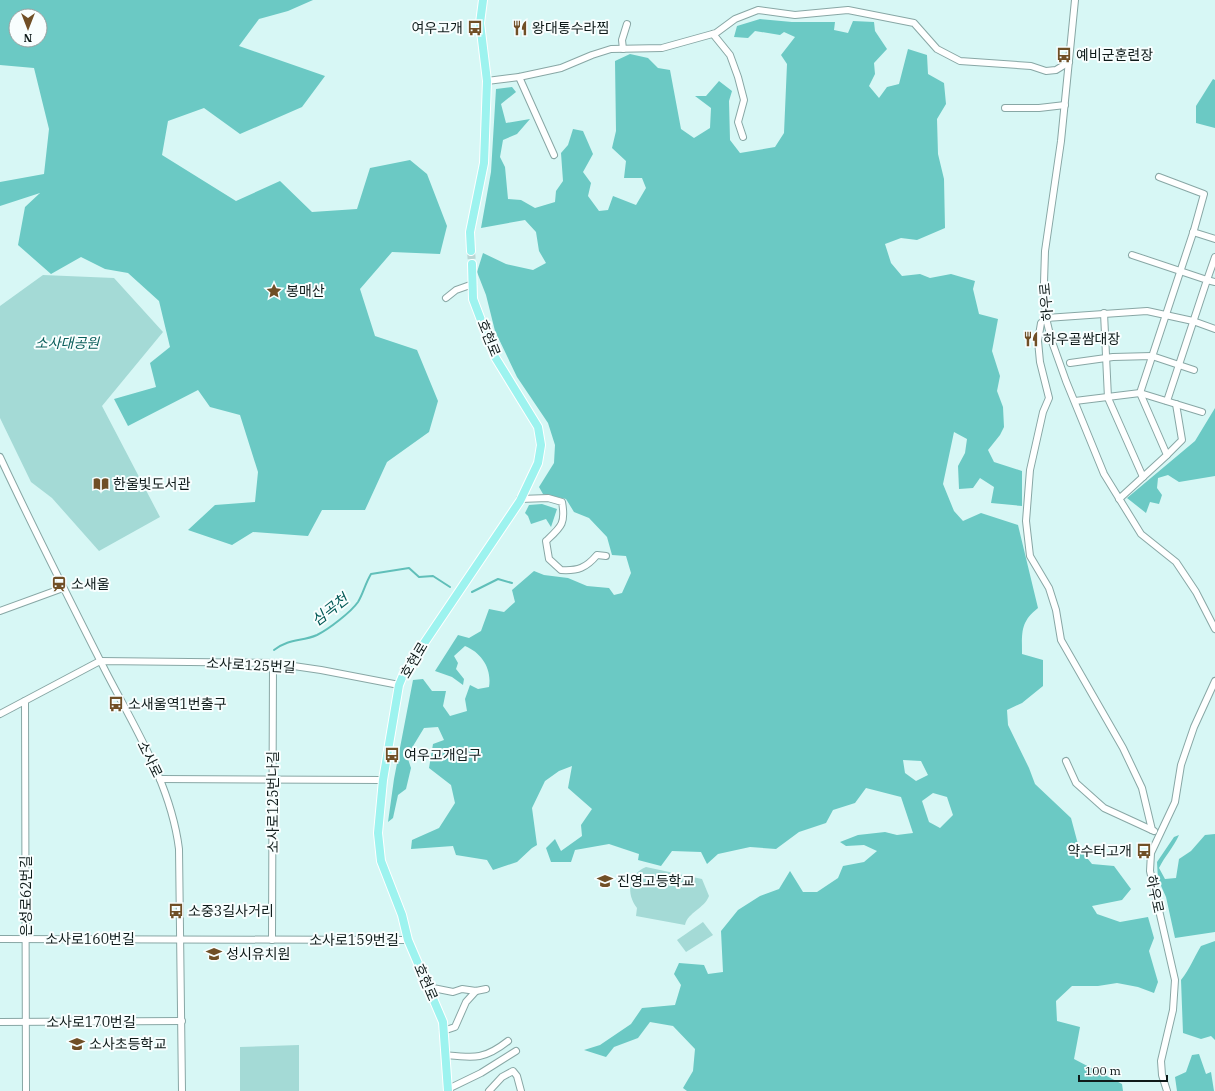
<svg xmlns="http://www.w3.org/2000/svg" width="1215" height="1091" font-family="'IBM Plex Serif','Noto Sans KR',serif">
<rect width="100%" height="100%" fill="#d7f7f5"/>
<g fill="#a4dad6">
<polygon points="43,275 114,278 163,332 102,406 160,517 99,551 52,498 31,482 0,418 0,306"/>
<path d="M646,867l56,12 7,17c-5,13 -21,16 -24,29l-49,-9 1,-8c-11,-14 -9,-34 9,-41z"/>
<polygon points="703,922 713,935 686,952 677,940"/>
<polygon points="299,1045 299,1091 240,1091 240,1047"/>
</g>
<g fill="#6bc9c4" fill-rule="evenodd">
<path d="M0,0h313l-25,11 -29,8 -20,27 86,30 -23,31 -62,27 -36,-26 -36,13 -6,34 74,46 44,-20 32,31 45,-3 13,-41 40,-8 17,14 20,52 -7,28 -48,-2 -32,37 15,47 42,14 21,51 -9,31 -42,30 -22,48h-43l-14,26 -55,-4 -21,13 -44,-15 27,-25 40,-3 3,-30 -18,-57 -30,-8 -12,-17 -70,36 -14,-27 42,-12 -6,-24 20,-16 -11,-46 -31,-28 -23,-4 -24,-12 -30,17 -33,-29 7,-38 15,-14 -40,13v-24l44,-8 5,-45 -15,-61 -34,-3zM16,16h24v24h-24z"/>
<path d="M760,19l32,3h43l-1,8 14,3 5,-12 21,1 1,9 12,18 -13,14 1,11 -6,12 10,12 8,-11 12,-3 9,-35 19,6 1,19 16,9 2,21 -9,15 1,35 6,25 1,49 -28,12 -16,-2 -16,6 6,19 11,13 18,-2 10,4 21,-4 24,7 -2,8 6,25 19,5 -6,32 8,25 -3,15 6,16 1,20 -4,8 -12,15 6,12 28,9v35l-31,-3 3,-16 -14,-9 -7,10 -14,1 -1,-23 7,-13 2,-14 -13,-7 -11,52 11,27 9,10 18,-8 37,12 20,83c-18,14 -16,25 -16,46l21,6v26l-21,17 -15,7 1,15 21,43 6,16 36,34 8,30 13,16 22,2 17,23 -9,11 -30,6 5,8 23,8 28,-5 6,21 -5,13 9,31 -4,11 -16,-6 -21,-4 -19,3h-26l-16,15 1,20 23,6 -6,32 48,25 1,7h-436l-4,-3 10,-17 2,-22 -22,-23 -23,-4 -12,16 -24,9 -8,10 -22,-7 16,-5 31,-21 11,-16 33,-3 6,-20 -7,-11 5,-11 25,2 4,9 15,-2 -2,-41 17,-21 22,-14 19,-7 11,-18 13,21h14l21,-14 5,-12 21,-4 13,-11 -13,-6 -18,1 -6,-4 18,-7 27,-3 12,3 16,-2 -12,-36 -35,-9 -11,15 -22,7 -7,13 -27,9 -23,17 -26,-2 -32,7 -11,10 -6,-12 -29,-1 -11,15 -23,-6 1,-6 -30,-10 -34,6 -4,12h-20l-5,-14 9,-9 6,12 21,-15 -1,-11 11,-16 -24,-21 4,-22 -13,5 -14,10 -13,27 5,37 -5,3 -15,14 -24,8 -6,-10 -31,-5 -3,-9 -42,3 1,-9 27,-12 16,-25 -4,-18 -22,-17 4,-24 11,-4 -6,-13 -14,1 -17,28 4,12 -5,21 -8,6 -5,23 -5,4 6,-43 19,-99 10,-1 9,12h14l-3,15 7,10 17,-5 -2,-12 5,-14 8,4 11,-2c3,-18 -7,-34 -24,-41l-11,10 4,7 -2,6 8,10 -1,6 -11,-8 -17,-6 23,-36 11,3 12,-7 8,-22 15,3 11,-10 -3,-12 22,-19 10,4 24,3 19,8 22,2 5,7 8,-2 9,-20 -5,-17 -14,-1 -5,-18 -18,-19 -15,-6 -8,-13 -23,-5 -4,-7 15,-24 1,-18 -7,-22 -31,-46 -22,-46 -9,-36 -9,-23 6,-19 23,11 27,6 13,-7 -7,-12 -3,-19 -11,-12 -44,8 10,-56 5,-83 16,-2 4,5 -15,12 5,19 24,-4 -13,15 -14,6 -3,17 5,10 3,32 13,1 14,8 20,-6 1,-11 7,-10 -2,-28 7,-8 5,-16 10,2 10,23 -10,18 8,11 -3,13 11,15 9,-1 5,-14 23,9 10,-17 -4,-10h-18l2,-17 -14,-13 4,-17 -1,-70 15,-7 18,4 10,10 12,2 11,59 13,9 16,-10 1,-20 -16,-12h11l13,-15 13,10 -3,10 1,39 10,13 35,-6 9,-14 3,-69 -6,-9 14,-18 -11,-5 -4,3 -25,-4 -7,7 -14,-1 3,-11zM903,760l18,1 7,14 -12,6 -11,-8zM933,793l14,4 6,18 -13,13 -11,-6 -7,-21z"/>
<polygon points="1213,79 1215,80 1215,128 1196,123 1196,106"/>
<polygon points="1215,408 1215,476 1179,482 1168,475 1158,478 1157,488 1162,495 1159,504 1150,502 1146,513 1127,498 1195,441"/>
<polygon points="542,504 557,509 551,527 546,519 531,524 528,516 525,513 529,505"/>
<path d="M1215,834v98l-40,6 -9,-41 -8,-18 -1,-17 17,-25 5,-2c-6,13 -14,21 -20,33l6,11 11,-1 3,-19 12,-8 14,-16z"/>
<path d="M1215,941v99l-4,-4 -10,3 -18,-6 -2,-53c9,-11 13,-23 20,-34z"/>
<polygon points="1199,1054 1206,1074 1211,1072 1214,1091 1177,1091 1175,1077 1186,1072 1192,1055"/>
</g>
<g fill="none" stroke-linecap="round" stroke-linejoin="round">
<g stroke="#60bfb9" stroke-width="2">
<polyline points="472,592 498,579 512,583"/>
<path d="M274,650c16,-12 27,-8 43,-15 12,-6 34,-23 41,-33 5,-8 7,-18 13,-28l38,-6 10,9 14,-1 17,11"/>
</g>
<polyline stroke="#b9d6d4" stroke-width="8" stroke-dasharray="8 4" stroke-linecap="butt" points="471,251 472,264"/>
<defs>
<g id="minor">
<polyline points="1075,0 1061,141 1045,251 1044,283 1046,318 1051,339 1066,381 1104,474 1141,534 1176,562 1196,592 1215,629"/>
<polyline points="713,34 730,55 738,77 744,100 738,122 743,137"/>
<polyline points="623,49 622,40 627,24"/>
<polyline points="519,77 554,155"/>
<polyline points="487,81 519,77 561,68 592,55 611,49 662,48 716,33 735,19 758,10 795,15 848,10 914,23 937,49 960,61 1031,66 1046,71 1056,70 1069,62"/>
<polyline points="1005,108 1039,108 1065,105"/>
<polyline points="1193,232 1215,239"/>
<polyline points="1132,255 1207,280 1167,401"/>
<polyline points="1215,257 1207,280 1215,282"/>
<polyline points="446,298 456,290 473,284"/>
<polyline points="1104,313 1108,398 1143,477"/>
<polyline points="1070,363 1113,357 1152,356 1194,370"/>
<polyline points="1075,401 1140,393 1202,412"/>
<polyline points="1167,455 1182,440 1176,404"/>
<path d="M0,457c34,73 70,144 106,215 29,56 65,113 73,177l3,242"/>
<path d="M520,499l28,-1 14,4c4,22 -1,25 -16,39l3,18 12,11c17,1 25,-2 36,-15l9,1"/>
<polyline points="1119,499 1167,455 1140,393 1194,230 1204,194 1159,177"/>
<polyline points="0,611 63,588"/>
<polyline points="25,701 26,1091"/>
<polyline points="0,714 100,661 273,663 321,670 399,685"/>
<polyline points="1066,761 1076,783 1104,808 1154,831"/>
<polyline points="160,779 383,780"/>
<polyline points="1152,830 1142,788 1123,748 1061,640 1056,610 1049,588 1030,556 1026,521 1030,470 1043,412 1049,398 1040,362 1038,341 1041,323 1046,318 1147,311 1193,321 1215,329"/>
<polyline points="0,939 408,940"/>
<polyline points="272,940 273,663"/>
<polyline points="428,987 453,992 462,989 476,991 486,989"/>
<polyline points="0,1022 182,1021"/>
<polyline points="443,1031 455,1027 466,1002 476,991"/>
<path d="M445,1055c29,3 39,5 63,-14"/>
<polyline points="448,1089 481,1073 516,1051"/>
<polyline points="489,1091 502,1077 513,1071 517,1076 521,1091"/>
<polyline points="1167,1091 1162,1075 1161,1061 1173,1010 1175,980 1150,871 1151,853 1175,802 1181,765 1194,727 1215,681"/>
</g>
<g id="major">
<polyline points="471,251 470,232 484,163 487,81 480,23 483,0"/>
<polyline points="448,1091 443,1022 408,940 402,915 381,861 378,833 383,780 399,685 404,673 520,501 538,463 541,445 538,427 495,357 473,299 472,264"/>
</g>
</defs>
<use href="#minor" stroke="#88a7a5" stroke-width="8"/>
<use href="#major" stroke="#fff" stroke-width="10"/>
<use href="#minor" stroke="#fff" stroke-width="6"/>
<use href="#major" stroke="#9df3ef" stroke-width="8"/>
</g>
<defs>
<symbol id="bus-bare" viewBox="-9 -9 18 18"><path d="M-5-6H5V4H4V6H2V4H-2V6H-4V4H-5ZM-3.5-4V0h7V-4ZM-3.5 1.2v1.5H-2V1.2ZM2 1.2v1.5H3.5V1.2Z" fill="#704f26" stroke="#f8fefe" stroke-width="2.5" paint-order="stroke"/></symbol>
<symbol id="restaurant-bare" viewBox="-9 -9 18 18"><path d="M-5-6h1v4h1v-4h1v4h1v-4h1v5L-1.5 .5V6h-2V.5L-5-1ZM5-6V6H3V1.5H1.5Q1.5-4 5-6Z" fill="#704f26" stroke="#f8fefe" stroke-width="2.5" paint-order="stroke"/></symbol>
<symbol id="sight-bare" viewBox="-9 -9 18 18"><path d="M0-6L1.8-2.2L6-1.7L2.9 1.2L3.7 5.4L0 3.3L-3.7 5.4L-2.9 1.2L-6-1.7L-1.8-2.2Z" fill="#704f26" stroke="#f8fefe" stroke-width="2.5" paint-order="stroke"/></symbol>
<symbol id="library-bare" viewBox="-9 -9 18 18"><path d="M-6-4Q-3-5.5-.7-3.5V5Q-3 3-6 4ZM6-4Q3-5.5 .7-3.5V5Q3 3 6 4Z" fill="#704f26" stroke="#f8fefe" stroke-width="2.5" paint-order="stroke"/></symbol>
<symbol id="station-bare" viewBox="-9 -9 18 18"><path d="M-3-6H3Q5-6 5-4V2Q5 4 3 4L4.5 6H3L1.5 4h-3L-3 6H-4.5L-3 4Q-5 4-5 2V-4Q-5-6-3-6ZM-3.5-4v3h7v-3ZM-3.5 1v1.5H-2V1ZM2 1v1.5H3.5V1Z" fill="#704f26" stroke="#f8fefe" stroke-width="2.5" paint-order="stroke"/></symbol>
<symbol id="school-bare" viewBox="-9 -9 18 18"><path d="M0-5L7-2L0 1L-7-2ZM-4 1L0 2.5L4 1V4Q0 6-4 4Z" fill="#704f26" stroke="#f8fefe" stroke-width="2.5" paint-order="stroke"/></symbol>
</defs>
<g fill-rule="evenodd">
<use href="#bus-bare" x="464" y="17" width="22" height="22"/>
<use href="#restaurant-bare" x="509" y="17" width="22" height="22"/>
<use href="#bus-bare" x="1053" y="44" width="22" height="22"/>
<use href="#sight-bare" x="263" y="280" width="22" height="22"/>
<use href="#restaurant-bare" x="1020" y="328" width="22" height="22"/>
<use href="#library-bare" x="90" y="473" width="22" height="22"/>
<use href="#station-bare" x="48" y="573" width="22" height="22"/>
<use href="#bus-bare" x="105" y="693" width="22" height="22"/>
<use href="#bus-bare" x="381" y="744" width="22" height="22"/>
<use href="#bus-bare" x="1133" y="840" width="22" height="22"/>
<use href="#school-bare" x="594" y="870" width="22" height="22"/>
<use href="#bus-bare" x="165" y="900" width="22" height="22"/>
<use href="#school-bare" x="203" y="943" width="22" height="22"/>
<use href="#school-bare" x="66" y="1033" width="22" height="22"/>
</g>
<g text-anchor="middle" stroke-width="4" stroke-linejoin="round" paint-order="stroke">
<g font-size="14" fill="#0f1b1a" stroke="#f8fefe" text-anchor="start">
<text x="463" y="33" text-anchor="end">여우고개</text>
<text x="532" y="33">왕대통수라찜</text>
<text x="1076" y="60">예비군훈련장</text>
<text x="286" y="296">봉매산</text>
<text x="1043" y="344">하우골쌈대장</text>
<text x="113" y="489">한울빛도서관</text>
<text x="71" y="589">소새울</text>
<text x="128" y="709">소새울역1번출구</text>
<text x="404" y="760">여우고개입구</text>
<text x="1132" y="856" text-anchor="end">약수터고개</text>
<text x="617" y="886">진영고등학교</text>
<text x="188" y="916">소중3길사거리</text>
<text x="226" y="959">성시유치원</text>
<text x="89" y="1049">소사초등학교</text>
</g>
<g font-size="14" fill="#0f1b1a" stroke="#f8fefe">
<text transform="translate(1046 302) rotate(-95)" y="5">하우로</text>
<text transform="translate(489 338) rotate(68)" y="5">호현로</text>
<text transform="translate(414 660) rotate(-59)" y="5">호현로</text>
<text transform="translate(251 665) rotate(3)" y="5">소사로125번길</text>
<text transform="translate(150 759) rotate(64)" y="5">소사로</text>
<text transform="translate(273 802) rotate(-90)" y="5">소사로125번나길</text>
<text transform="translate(1155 894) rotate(78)" y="5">하우로</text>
<text transform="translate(26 896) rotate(-90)" y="5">은성로62번길</text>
<text x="90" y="944">소사로160번길</text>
<text x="354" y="945">소사로159번길</text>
<text transform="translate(426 982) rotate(67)" y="5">호현로</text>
<text x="91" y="1027">소사로170번길</text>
</g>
<g font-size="14" font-style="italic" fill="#095d5a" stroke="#f8fefe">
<text x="67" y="348">소사대공원</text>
</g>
<g font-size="15" font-style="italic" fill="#005855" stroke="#f8fefe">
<text transform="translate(330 610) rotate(-38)" y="5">심곡천</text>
</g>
</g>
<g transform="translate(28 28) rotate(180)"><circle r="19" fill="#f8fefe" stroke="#9ba3a3"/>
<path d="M0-3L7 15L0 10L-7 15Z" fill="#704f26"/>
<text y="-6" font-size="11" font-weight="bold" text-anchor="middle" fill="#0f1b1a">N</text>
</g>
<path d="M1079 1075v6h88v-6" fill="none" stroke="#0f1b1a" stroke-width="2"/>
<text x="1085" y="1075" font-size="12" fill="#0f1b1a" stroke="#f8fefe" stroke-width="3" paint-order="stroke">100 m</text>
</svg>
